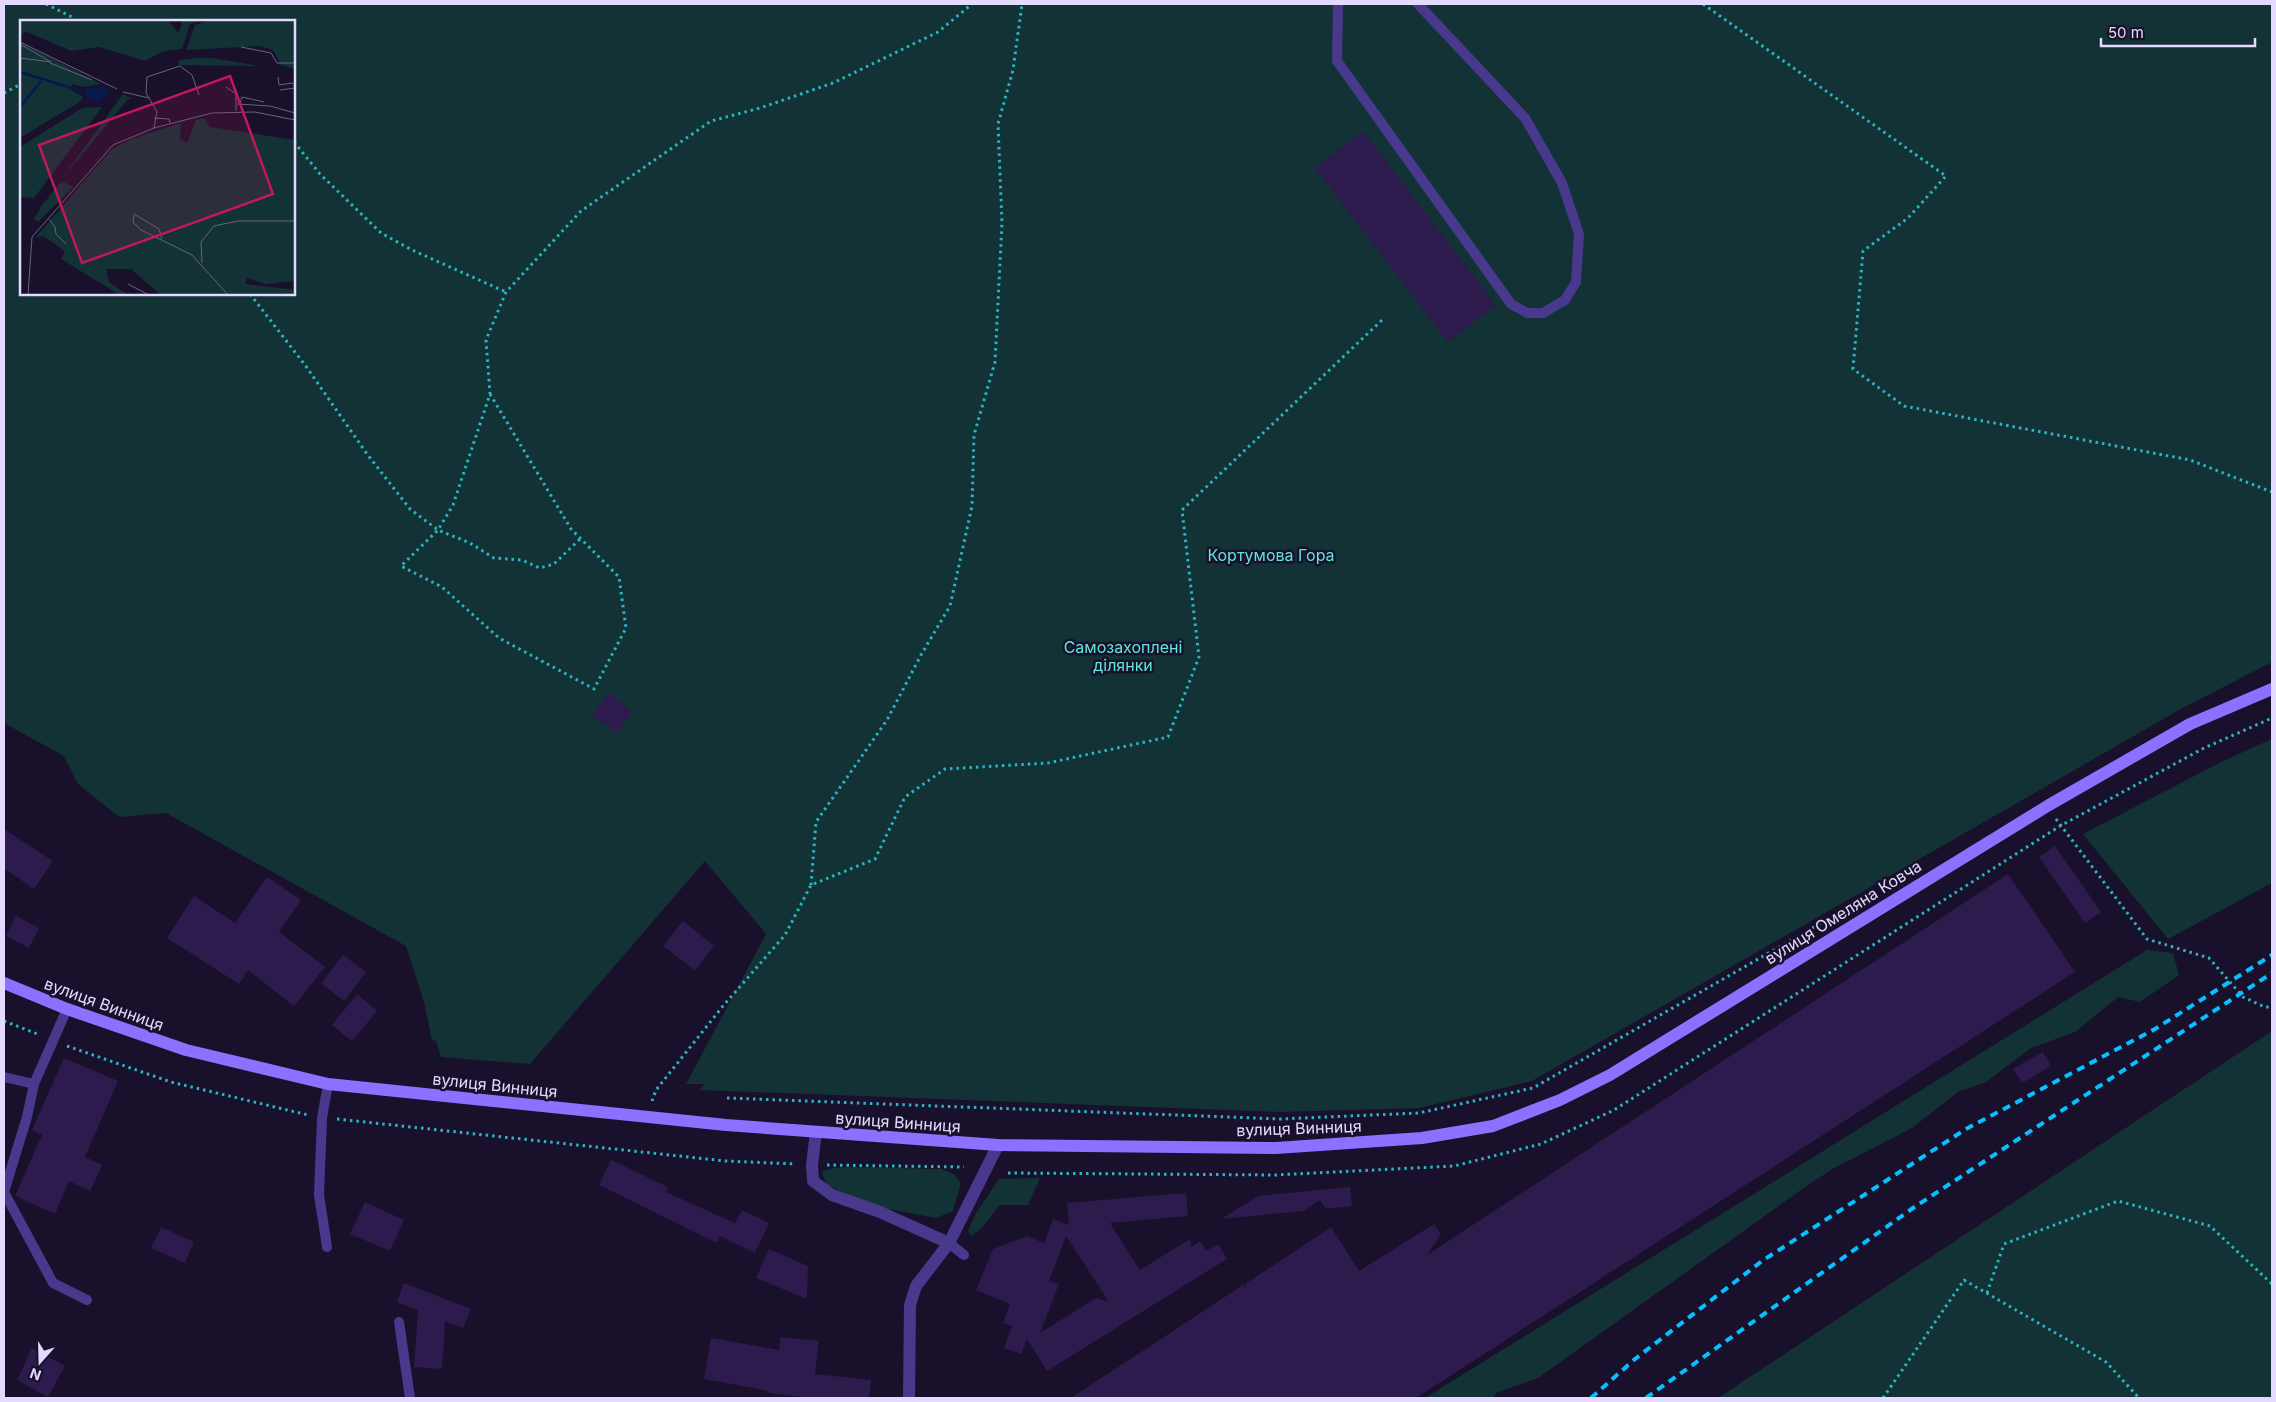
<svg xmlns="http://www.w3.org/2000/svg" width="2276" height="1402" font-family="Inter,sans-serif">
<rect width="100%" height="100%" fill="#19102b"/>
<g fill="#123236" fill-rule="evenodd">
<path d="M4,4h2268v658l-91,47 -649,372 -113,27 -138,4 -581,-22 4,-6h-18l80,-150 -61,-73 -175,203 -89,-7 -5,-16 -4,-1 -8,-38 -18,-56 -240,-133 -47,4 -41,-33 -14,-28 -60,-33zM21,21h273v273h-273z"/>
<polygon points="2272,739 2272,883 2168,939 2083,834 2223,761"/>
<polygon points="2147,950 2173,953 2179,975 2140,1002 2118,997 2075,1032 2031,1048 1986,1082 1958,1092 1912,1128 1834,1168 1805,1187 1538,1378 1496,1393 1493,1398 1425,1398"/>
<polygon points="2272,1031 2272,1398 1718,1398"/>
<polygon points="850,1167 942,1169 955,1175 961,1183 953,1211 936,1218 888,1209 863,1202 826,1184 822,1172 832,1168"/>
<path d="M1040,1178l-12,27h-28c-9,10 -18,26 -29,31l-3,-5 7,-16 24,-36z"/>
</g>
<g fill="#2d1b4d" fill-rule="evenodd">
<polygon points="1363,131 1496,305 1448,342 1315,168"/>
<polygon points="609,692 632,712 618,733 592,715"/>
<polygon points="4,829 53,861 34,889 4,868"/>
<polygon points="2055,846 2101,912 2085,923 2039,857"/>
<polygon points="2008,874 2075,972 1416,1398 1071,1398 1243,1285 1246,1289 1245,1284 1331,1227 1359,1271 1434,1224 1441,1234 1427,1255"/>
<polygon points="267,877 301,900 279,932 325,967 294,1006 248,970 239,984 167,938 194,896 235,923"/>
<polygon points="16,916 39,928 29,948 6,936"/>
<polygon points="683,921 714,946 695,970 663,946"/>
<polygon points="343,955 366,972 344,1001 321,983"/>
<polygon points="357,994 377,1011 352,1041 332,1025"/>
<polygon points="2043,1052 2051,1066 2022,1083 2013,1069"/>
<polygon points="64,1058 118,1081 85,1157 102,1165 90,1191 69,1181 55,1214 15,1196 42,1135 32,1130"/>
<polygon points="611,1160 668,1187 666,1192 735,1223 742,1210 769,1223 755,1253 720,1236 717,1243 599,1185"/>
<polygon points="1350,1187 1352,1206 1326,1209 1320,1200 1303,1211 1221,1219 1258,1196"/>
<path d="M1186,1193l2,23 -78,7 30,47 50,-31 1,8 9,-6 6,10 12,-7 9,15 -180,112 -20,-32 -6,15 -17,-6 8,-22 -9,-3 7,-19 -34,-14 17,-41 34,-13 17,7 9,-24 16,6 -2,-22zM1066,1236l43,66 -13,-4 -56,35 19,-49 -10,-3z"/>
<polygon points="365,1202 404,1220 390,1251 350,1234"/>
<polygon points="161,1227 194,1242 185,1263 151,1248"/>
<polygon points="769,1249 808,1266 807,1299 756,1278"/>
<polygon points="404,1283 471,1309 463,1328 445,1321 442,1369 414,1367 418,1310 397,1302"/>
<polygon points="780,1337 819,1341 815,1374 871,1380 869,1398 811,1398 769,1393 769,1391 704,1379 711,1338 779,1350"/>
<polygon points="32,1348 65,1366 48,1397 17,1380"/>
</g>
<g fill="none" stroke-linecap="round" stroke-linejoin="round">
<g stroke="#2ab5c2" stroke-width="3" stroke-dasharray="2.5 4" stroke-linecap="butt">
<polyline points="46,4 74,18"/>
<polyline points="1703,4 1946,176 1908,218 1863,251 1853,369 1904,406 2190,460 2272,492"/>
<polyline points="4,93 21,84"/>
<polyline points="294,142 320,174 381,233 412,250 506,292"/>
<polyline points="250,294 305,365 367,454 410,509 438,530 470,543 494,558 522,560 540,568 554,564 580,539"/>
<polyline points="490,394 571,529 619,577 626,628 594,689 499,638 442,587 401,566 438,530 453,505 490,394 486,340 506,292 581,211 711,121 760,108 833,83 938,32 972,4"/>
<polyline points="2056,819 2147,939 2209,958 2243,997 2265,1007 2272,1007"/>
<polyline points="811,885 816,822 887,720 921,655 950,606 972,506 974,435 995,362 1002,223 998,124 1013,70 1022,4"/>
<polyline points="4,1021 40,1035"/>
<polyline points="67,1046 171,1082 308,1115"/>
<polyline points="727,1098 1280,1119 1419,1113 1533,1088 1828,919"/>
<polyline points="652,1101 656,1090 723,1006 785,935 811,885 875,859 905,797 945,769 1048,763 1168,737 1199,657 1182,510 1382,320"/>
<polyline points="337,1119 725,1161 796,1164"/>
<polyline points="827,1165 964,1167"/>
<polyline points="1008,1173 1275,1175 1454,1166 1541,1144 1614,1110 2060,826 2204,748 2272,718"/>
<polyline points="1987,1293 2004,1244 2118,1201 2210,1226 2272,1284"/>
<polyline points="1883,1398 1964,1280 2106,1362 2139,1398"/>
</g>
<g stroke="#48398c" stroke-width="10">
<polyline points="1338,4 1337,61 1511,304 1527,313 1543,313 1565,300 1576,282 1579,234 1562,183 1525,118 1418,4"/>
<polyline points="67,1009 34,1084 27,1117 4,1192 53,1283 87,1300"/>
<polyline points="4,1077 34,1084"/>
<polyline points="949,1243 964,1255"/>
<polyline points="327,1247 319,1195 322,1118 328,1084"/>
<polyline points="399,1322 410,1398"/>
</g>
<g stroke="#48398c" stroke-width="12">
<polyline points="816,1132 812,1165 813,1181 832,1195 880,1212 949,1243"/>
<polyline points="909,1398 910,1305 916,1286 949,1243 998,1145"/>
</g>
<polyline stroke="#8a71ff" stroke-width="12" points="4,983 67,1009 186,1050 328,1084 726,1125 998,1145 1276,1148 1422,1138 1493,1126 1560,1100 1610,1075 2049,805 2190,724 2272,689"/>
<g stroke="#06c0ff" stroke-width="4" stroke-dasharray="8 6" stroke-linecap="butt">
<polyline points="1591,1398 1635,1359 1762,1261 1966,1129 2155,1029 2272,955"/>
<polyline points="1646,1398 1913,1208 2272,973"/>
</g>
</g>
<g text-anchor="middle" stroke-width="5" stroke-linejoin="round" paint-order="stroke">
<g font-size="16" fill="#5fe6d9" stroke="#19102b">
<text x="1271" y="561">Кортумова Гора</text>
<text x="1123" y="653">Самозахоплені<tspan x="1123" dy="18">ділянки</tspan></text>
</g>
<g font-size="16" fill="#e4daff" stroke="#19102b">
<text transform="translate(1843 912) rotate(-32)" y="6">вулиця Омеляна Ковча</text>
<text transform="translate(104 1004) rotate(20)" y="6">вулиця Винниця</text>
<text transform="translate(495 1085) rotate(6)" y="6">вулиця Винниця</text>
<text transform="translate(898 1122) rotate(4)" y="6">вулиця Винниця</text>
<text transform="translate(1299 1128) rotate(-2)" y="6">вулиця Винниця</text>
</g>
</g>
<g transform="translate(20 20)">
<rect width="275" height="275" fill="#19102b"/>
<path d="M0,0h148l10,13 4,-9 -3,-4h25l-14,4 -8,25 -18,2 -19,10 -46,-14 -28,4 -46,-20 -5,7zM190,0h85v49l-14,-4 -8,-15 -13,-4 -74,4 9,-25zM0,22l81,42 -17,3 -12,-3 -1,6 12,7 -2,4 -61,37zM177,38h14l49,8 -82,-1 1,-5zM103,74l9,5h-4l-67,81zM82,87l-68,91 -14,-1v-50l62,-39zM184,98l6,9 85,13v141l-29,3 -19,-6 -2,6 50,6v5h-134l-30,-26h-25l3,13 19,13h-8l-59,-36 4,-7 -7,-6 -15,-10 -8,2 76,-88 20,-11 50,-16 -1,16 7,4 9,-23zM42,161l11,6 -35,35 -4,-3 8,-14z" fill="#123236"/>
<path d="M65,68h19l5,4 -12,12 -12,-8z" fill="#08174c"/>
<path fill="none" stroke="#08174c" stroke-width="2.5" d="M0,52l64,20M0,87l21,-26"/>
<path fill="none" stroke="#6a6180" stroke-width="1" d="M0,22l97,47M0,24l31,18 -31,-4M221,27l30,6 6,10h18M30,43l42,17M258,57l1,8 13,-2 3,3M206,67l10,7v17M260,70l15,-2M103,72l26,6M220,83l2,-6 22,5M217,84l33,2 25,7M134,98l15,1 1,4M134,108l3,-16 -11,-19 1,-16 33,-11 12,9 7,20M29,199l6,8 1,7 10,10M142,219l-3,-10 -25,-15 -1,8 8,8 51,25 36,40M182,243l-1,-21 13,-16 24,-5h57M108,264l21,11M8,275l4,-58 81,-92 41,-17 58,-15 43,-1 40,8"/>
<path fill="#c2185b" fill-opacity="0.15" stroke="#c2185b" stroke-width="2.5" d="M210,56l43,118 -191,69 -43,-118z"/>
<rect width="275" height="275" fill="none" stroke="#e4daff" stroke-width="2.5"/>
</g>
<rect width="2276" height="1402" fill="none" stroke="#e4daff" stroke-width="10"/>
<g transform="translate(40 1362) rotate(200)" stroke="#19102b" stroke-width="4" paint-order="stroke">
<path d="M0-4L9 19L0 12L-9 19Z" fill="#e4daff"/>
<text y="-8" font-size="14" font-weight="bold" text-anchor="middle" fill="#e4daff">N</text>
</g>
<path d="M2101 38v8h154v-8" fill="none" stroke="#e4daff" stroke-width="2.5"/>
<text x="2108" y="38" font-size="15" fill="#e4daff" stroke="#19102b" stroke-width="4" paint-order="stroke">50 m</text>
</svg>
